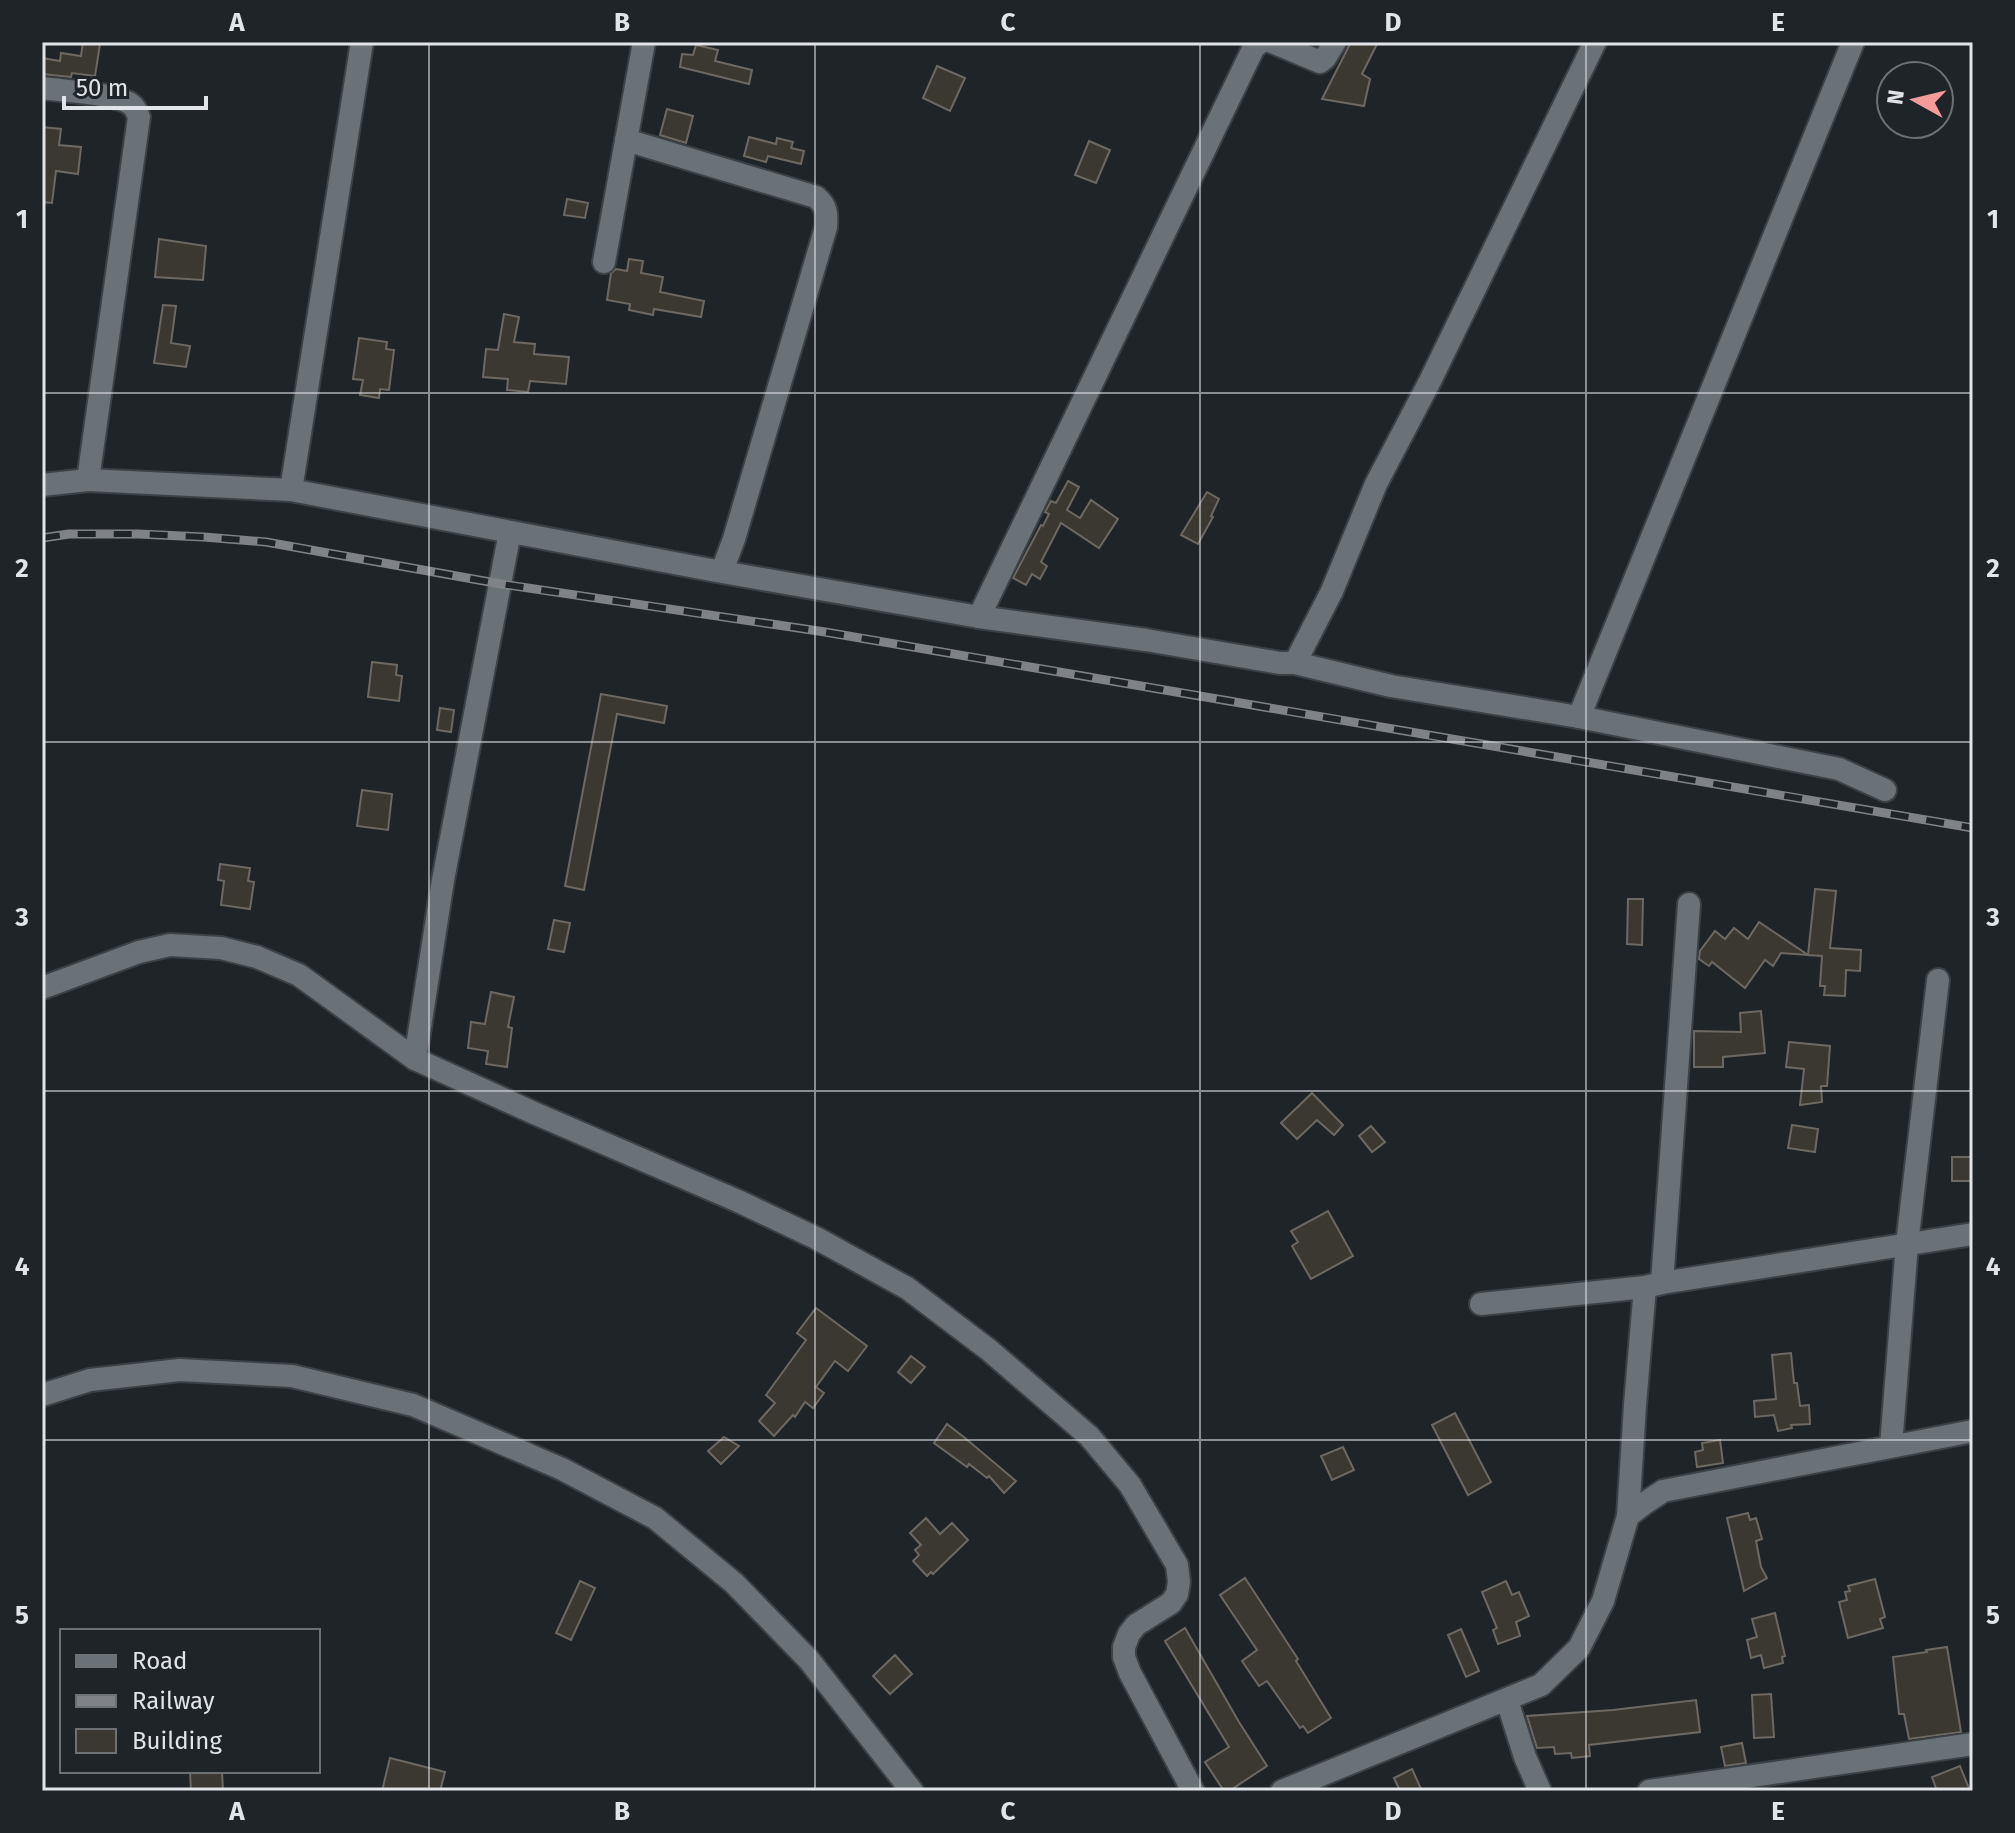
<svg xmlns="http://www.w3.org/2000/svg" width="2015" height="1833" font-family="'Fira Sans',sans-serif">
<rect width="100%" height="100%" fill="#1f2429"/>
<g fill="#3b3731" stroke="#6d6861" stroke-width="2">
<polygon points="83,42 100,44 95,76 72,73 71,77 42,74 42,58 60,61 61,53 81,56"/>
<polygon points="1351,42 1378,42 1362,74 1370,79 1364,106 1322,99"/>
<polygon points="696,45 718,50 715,61 752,70 749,84 680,67 682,54 693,55"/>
<polygon points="937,66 965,78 950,111 923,98"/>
<polygon points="667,109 693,116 686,143 660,135"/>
<polygon points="42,127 61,129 59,145 81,147 78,174 56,171 52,203 42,202"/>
<polygon points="749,137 776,144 777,138 793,142 791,148 804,151 801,164 768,156 766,162 744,156"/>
<polygon points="1089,141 1110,150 1096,183 1075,175"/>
<polygon points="567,199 588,203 585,218 564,215"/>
<polygon points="159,239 206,246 203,280 155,277"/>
<polygon points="629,259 643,261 641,273 663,277 660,292 704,301 701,317 654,309 653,315 629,310 630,304 607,300 611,273 616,269 627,271"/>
<polygon points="163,305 176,306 171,343 190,346 186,367 154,363"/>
<polygon points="504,314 519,317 514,342 535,344 534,354 569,357 566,384 530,381 528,392 507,390 508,379 483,377 486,349 498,350"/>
<polygon points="359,338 387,342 386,349 394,350 389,390 380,389 379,398 360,395 363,380 353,379"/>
<polygon points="1068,481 1079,487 1067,510 1080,518 1091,500 1118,519 1099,548 1061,523 1041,562 1047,566 1040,579 1032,574 1026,585 1013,578 1041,525 1043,526 1049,514 1045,512 1051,501 1056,503"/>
<polygon points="1207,492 1219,499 1211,516 1213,517 1198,544 1181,535"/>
<polygon points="372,662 397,665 396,675 402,676 399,701 368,697"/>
<polygon points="601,694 667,706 664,723 617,714 584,890 565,886"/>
<polygon points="440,708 454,710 451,732 437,730"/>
<polygon points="362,790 392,794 388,830 357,826"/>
<polygon points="220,864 250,868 248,881 254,882 250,909 221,905 224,881 218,880"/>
<polygon points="1815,889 1836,891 1830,948 1861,950 1860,971 1846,970 1845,996 1824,995 1825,986 1820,986 1822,956 1808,955"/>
<polygon points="1628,899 1643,899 1642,945 1627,944"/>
<polygon points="554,920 570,923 564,952 548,949"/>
<polygon points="1759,922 1808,955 1781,953 1773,966 1765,960 1745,988 1712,962 1709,966 1699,959 1700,951 1715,931 1725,939 1734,928 1748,939"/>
<polygon points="491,992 514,997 508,1027 512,1028 507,1067 486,1064 488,1051 468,1048 471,1022 485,1024"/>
<polygon points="1761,1011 1765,1053 1723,1057 1723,1067 1694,1067 1694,1031 1741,1032 1740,1013"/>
<polygon points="1789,1042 1830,1046 1827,1086 1821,1086 1822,1102 1800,1105 1804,1069 1786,1067"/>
<polygon points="1312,1093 1343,1125 1334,1135 1317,1120 1297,1139 1281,1123"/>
<polygon points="1792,1125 1818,1129 1815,1152 1788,1148"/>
<polygon points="1371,1126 1385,1142 1372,1152 1359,1136"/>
<rect x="1952" y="1157" width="21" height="24"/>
<polygon points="1328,1211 1353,1256 1311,1279 1292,1246 1298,1242 1291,1231"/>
<polygon points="816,1308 867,1346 848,1371 835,1361 816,1387 824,1393 813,1408 805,1402 795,1417 793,1415 774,1436 759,1421 775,1403 766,1395 806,1340 797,1333"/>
<polygon points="1791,1353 1794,1383 1797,1383 1800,1406 1809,1405 1810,1424 1791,1425 1792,1428 1778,1431 1774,1415 1755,1417 1754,1401 1776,1399 1772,1355"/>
<polygon points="911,1356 925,1367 911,1383 898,1372"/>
<polygon points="1455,1413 1491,1482 1468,1495 1432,1425"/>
<polygon points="947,1424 965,1438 1016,1481 1004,1493 989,1476 987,1478 969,1464 967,1467 934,1443"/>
<polygon points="724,1437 739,1446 721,1464 708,1451"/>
<polygon points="1720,1440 1723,1463 1697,1467 1695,1452 1703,1450 1702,1443"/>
<polygon points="1343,1447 1354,1470 1332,1480 1321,1456"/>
<polygon points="1748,1513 1750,1520 1756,1518 1762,1539 1756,1541 1761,1567 1767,1578 1744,1591 1727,1518"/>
<polygon points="926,1518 940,1534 952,1523 968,1540 933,1574 931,1572 927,1576 913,1561 919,1555 915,1550 921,1545 910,1533"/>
<polygon points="1245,1578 1298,1659 1296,1661 1331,1718 1308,1733 1303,1726 1300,1728 1267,1681 1259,1686 1242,1661 1257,1650 1220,1595"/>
<polygon points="1875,1579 1885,1617 1880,1619 1883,1628 1848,1638 1839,1602 1847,1600 1845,1592 1850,1591 1848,1586"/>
<polygon points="580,1581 595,1588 571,1640 556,1633"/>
<polygon points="1506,1581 1512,1595 1519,1592 1529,1616 1516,1622 1520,1636 1498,1644 1493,1630 1497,1628 1482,1592"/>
<polygon points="1775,1613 1785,1656 1782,1657 1783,1663 1764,1668 1761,1655 1751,1658 1747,1640 1757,1637 1752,1619"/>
<polygon points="1185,1628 1239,1722 1267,1766 1229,1791 1224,1791 1205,1762 1229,1747 1165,1641"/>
<polygon points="1461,1629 1479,1671 1466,1677 1448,1635"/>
<polygon points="1947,1647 1961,1732 1909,1739 1904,1714 1899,1714 1893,1657 1927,1652 1926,1650"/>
<polygon points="895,1655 912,1674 890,1694 873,1676"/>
<polygon points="1771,1694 1774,1737 1754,1738 1752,1695"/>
<polygon points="1696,1700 1700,1732 1589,1745 1590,1756 1572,1758 1571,1753 1555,1754 1554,1747 1537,1748 1527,1716 1613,1710"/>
<polygon points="1742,1743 1746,1763 1725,1766 1721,1747"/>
<polygon points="390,1758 445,1772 440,1791 382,1791"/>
<polygon points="1960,1766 1970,1791 1937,1791 1932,1777"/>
<polygon points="1412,1769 1422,1791 1400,1791 1394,1778"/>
<polygon points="190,1771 222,1771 223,1791 191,1791"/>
</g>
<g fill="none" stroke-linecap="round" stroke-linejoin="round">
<defs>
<g id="minor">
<polyline points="1272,42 1320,62 1325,58 1335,42"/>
<path d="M42,88c20,3 69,5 85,14 7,3 9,8 12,15l-51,363"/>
<path d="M626,140l190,57c11,9 11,17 10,30l-92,312 -12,32"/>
<polyline points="604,262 644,42"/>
<polyline points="42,485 88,480 291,490 711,570 979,617 1146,640 1280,663 1295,663 1391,686 1579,717 1839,769 1885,790"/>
<polyline points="291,490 362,42"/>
<polyline points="979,617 1254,47 1261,42"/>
<polyline points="1295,663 1332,591 1376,484 1430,381 1595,42"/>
<polyline points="1579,717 1853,42"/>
<polyline points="42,988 139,952 170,945 221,948 257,957 299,975 415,1059 534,1113 738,1201 816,1238 907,1288 989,1350 1089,1436 1130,1485 1177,1565 1179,1582 1177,1594 1171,1603 1136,1625 1129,1634 1124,1647 1124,1657 1130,1673 1193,1791"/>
<polyline points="415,1059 443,880 510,532"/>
<polyline points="1662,1283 1689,904"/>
<polyline points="1481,1304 1645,1287 1662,1283 1973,1234"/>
<polyline points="42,1395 90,1380 180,1370 292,1376 413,1405 562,1469 655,1518 734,1583 809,1660 912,1791"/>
<polyline points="1891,1446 1907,1244 1938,980"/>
<polyline points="1628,1516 1645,1503 1663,1491 1973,1431"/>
<polyline points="1507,1700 1525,1757 1540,1791"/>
<polyline points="1282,1791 1541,1685 1579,1648 1603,1601 1628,1516 1635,1405 1645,1287"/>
<polyline points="1649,1791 1973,1744"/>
</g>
</defs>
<use href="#minor" stroke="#3c4145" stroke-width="26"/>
<use href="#minor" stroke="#6a7177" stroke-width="22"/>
<defs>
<polyline id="rail" points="42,538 69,534 138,534 204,537 266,542 501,584 825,632 1973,828"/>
</defs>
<use href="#rail" stroke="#7f8388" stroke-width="9"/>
<use href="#rail" stroke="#1f2429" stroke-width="6" stroke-dasharray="18" stroke-linecap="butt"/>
</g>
<path fill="none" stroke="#e1e4e8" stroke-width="2" stroke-opacity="0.55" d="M429,42v1749M815,42v1749M1200,42v1749M1586,42v1749M42,393h1931M42,742h1931M42,1091h1931M42,1440h1931"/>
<rect width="2015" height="1833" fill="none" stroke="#1f2429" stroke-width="88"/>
<rect x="60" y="1629" width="260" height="144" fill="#1f2429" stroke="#6d7175" stroke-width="2"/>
<rect x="76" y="1655" width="40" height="12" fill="#6a7177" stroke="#6d7175" stroke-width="2"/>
<text x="132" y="1669" font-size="24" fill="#e1e4e8">Road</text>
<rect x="76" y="1695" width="40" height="12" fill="#7f8388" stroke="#6d7175" stroke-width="2"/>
<text x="132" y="1709" font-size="24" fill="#e1e4e8">Railway</text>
<rect x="76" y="1729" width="40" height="24" fill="#3b3731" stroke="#6d7175" stroke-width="2"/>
<text x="132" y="1749" font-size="24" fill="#e1e4e8">Building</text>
<g transform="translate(1915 100) rotate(278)"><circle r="38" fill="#1f2429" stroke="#6d7175" stroke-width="2"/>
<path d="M0-6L14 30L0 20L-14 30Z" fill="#f59b9a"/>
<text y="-12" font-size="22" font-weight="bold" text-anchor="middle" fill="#e1e4e8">N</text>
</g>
<path d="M64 96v12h142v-12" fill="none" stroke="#e1e4e8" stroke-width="4"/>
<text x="76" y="96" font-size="24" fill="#e1e4e8" stroke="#1f2429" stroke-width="6" paint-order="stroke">50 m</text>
<rect x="44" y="44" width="1927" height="1745" fill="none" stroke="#e1e4e8" stroke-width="3"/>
<g font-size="26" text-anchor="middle" font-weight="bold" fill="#e1e4e8">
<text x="237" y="31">A</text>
<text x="622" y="31">B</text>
<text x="1008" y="31">C</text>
<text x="1393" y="31">D</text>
<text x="1778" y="31">E</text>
<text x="22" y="228">1</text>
<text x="1993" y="228">1</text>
<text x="22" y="577">2</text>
<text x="1993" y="577">2</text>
<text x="22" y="926">3</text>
<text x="1993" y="926">3</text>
<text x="22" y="1275">4</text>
<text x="1993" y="1275">4</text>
<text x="22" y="1624">5</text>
<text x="1993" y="1624">5</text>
<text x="237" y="1820">A</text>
<text x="622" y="1820">B</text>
<text x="1008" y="1820">C</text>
<text x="1393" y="1820">D</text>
<text x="1778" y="1820">E</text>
</g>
</svg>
